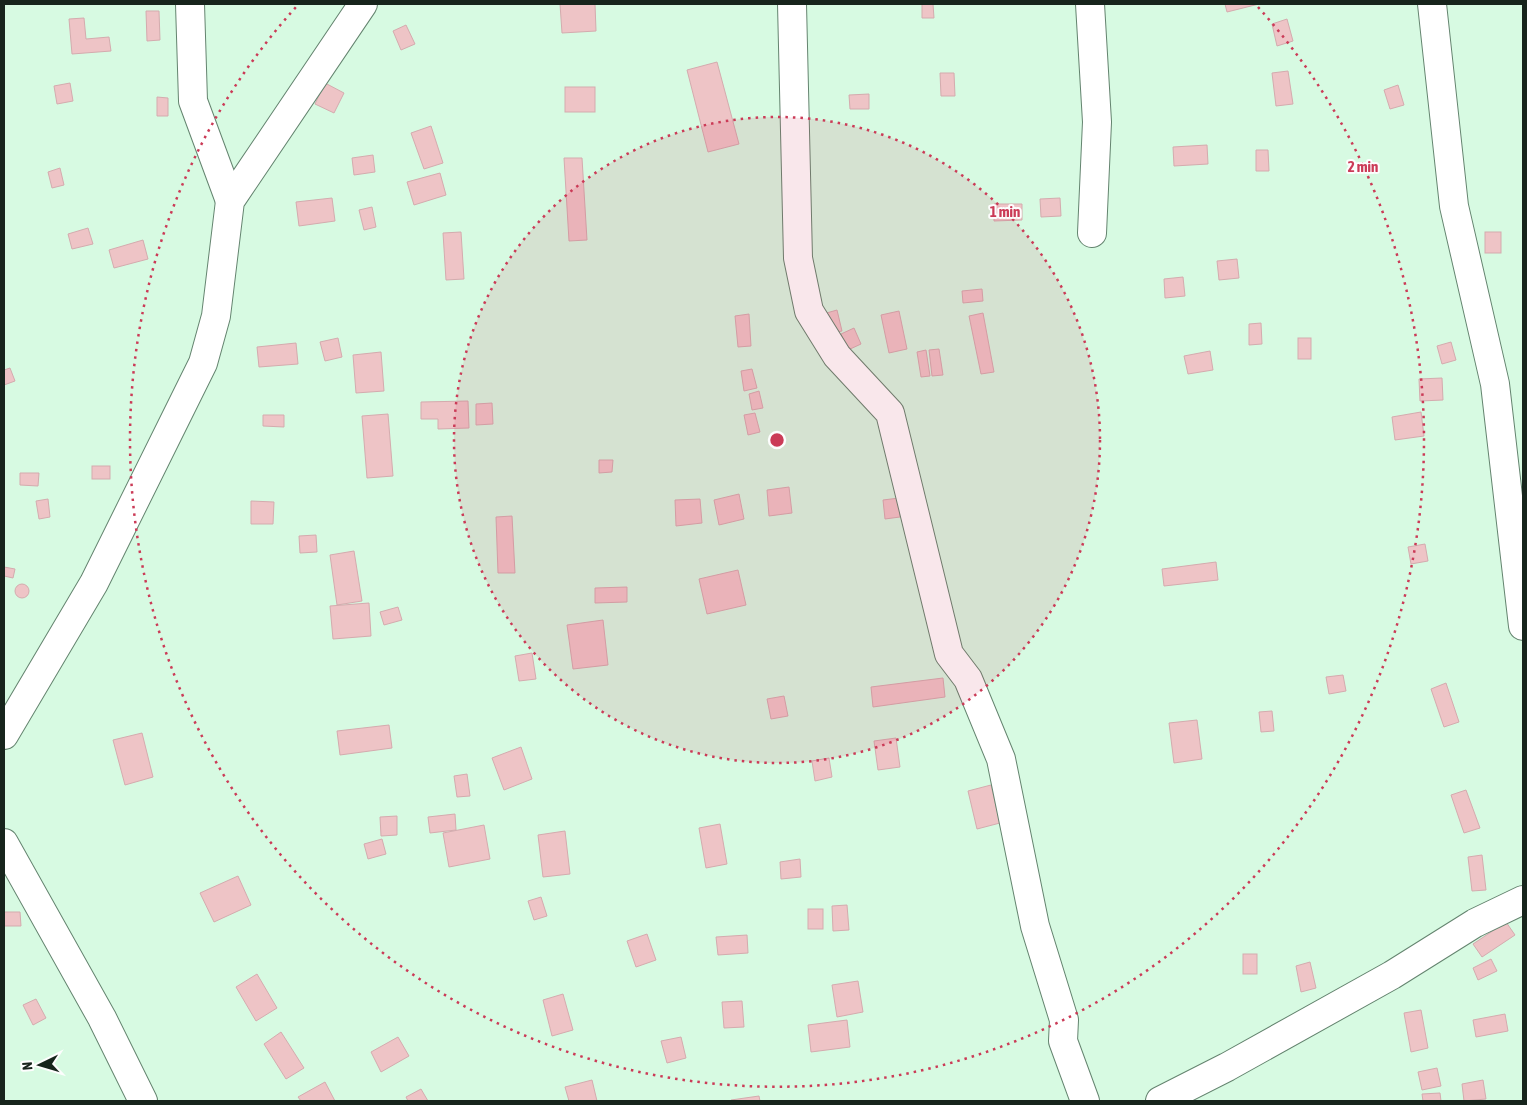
<svg xmlns="http://www.w3.org/2000/svg" width="1527" height="1105" font-family="'Asap Condensed',sans-serif">
<rect width="100%" height="100%" fill="#d7fae2"/>
<g fill="#eec4c6" stroke="#d4abae">
<polygon points="560,4 595,4 596,31 562,33"/>
<polygon points="922,4 933,4 934,18 922,18"/>
<polygon points="1225,4 1259,4 1227,12"/>
<polygon points="146,11 159,11 160,40 147,41"/>
<polygon points="84,18 86,39 109,37 111,51 72,54 69,19"/>
<polygon points="1287,19 1293,41 1277,46 1272,24"/>
<polygon points="406,25 415,44 401,50 393,31"/>
<polygon points="717,62 739,144 708,152 687,70"/>
<polygon points="1288,71 1293,104 1276,106 1272,73"/>
<polygon points="940,73 954,73 955,96 941,96"/>
<polygon points="70,83 73,101 57,104 54,86"/>
<polygon points="325,83 344,93 334,113 315,104"/>
<polygon points="1398,85 1404,105 1390,109 1384,90"/>
<rect x="565" y="87" width="30" height="25"/>
<polygon points="869,94 869,109 850,109 849,95"/>
<polygon points="157,97 168,98 168,116 157,116"/>
<polygon points="431,126 443,163 424,169 411,133"/>
<polygon points="1207,145 1208,164 1174,166 1173,147"/>
<polygon points="1256,150 1268,150 1269,171 1256,171"/>
<polygon points="373,155 375,172 354,175 352,158"/>
<polygon points="564,158 582,158 587,240 569,241"/>
<polygon points="60,168 64,185 52,188 48,172"/>
<polygon points="440,173 446,195 414,205 407,182"/>
<polygon points="332,198 335,221 299,226 296,202"/>
<polygon points="1060,198 1061,216 1041,217 1040,199"/>
<polygon points="994,204 1022,204 1022,220 994,221"/>
<polygon points="372,207 376,227 364,230 359,210"/>
<polygon points="88,228 93,244 72,249 68,234"/>
<polygon points="461,232 464,279 446,280 443,233"/>
<rect x="1485" y="232" width="16" height="21"/>
<polygon points="143,240 148,259 114,268 109,250"/>
<polygon points="1237,259 1239,278 1219,280 1217,261"/>
<polygon points="1183,277 1185,296 1165,298 1164,279"/>
<polygon points="982,289 983,301 963,303 962,291"/>
<polygon points="837,310 842,331 828,334 823,314"/>
<polygon points="899,311 907,349 889,353 881,315"/>
<polygon points="983,313 994,372 981,374 969,316"/>
<polygon points="749,314 751,346 738,347 735,316"/>
<polygon points="1261,323 1262,344 1249,345 1249,324"/>
<polygon points="854,328 861,344 848,350 841,334"/>
<polygon points="338,338 342,357 325,361 320,342"/>
<rect x="1298" y="338" width="13" height="21"/>
<polygon points="1451,342 1456,360 1442,364 1437,346"/>
<polygon points="296,343 298,364 259,367 257,347"/>
<polygon points="939,349 943,375 932,376 929,350"/>
<polygon points="926,350 930,376 921,377 917,352"/>
<polygon points="1210,351 1213,370 1188,374 1184,356"/>
<polygon points="381,352 384,391 356,393 353,355"/>
<polygon points="10,368 15,381 4,385 4,370"/>
<polygon points="752,369 757,388 744,391 741,371"/>
<polygon points="1442,378 1443,400 1420,401 1419,379"/>
<polygon points="759,391 763,408 752,410 749,394"/>
<polygon points="468,401 469,428 438,429 438,419 421,419 421,402"/>
<polygon points="492,403 493,424 476,425 476,404"/>
<polygon points="1421,412 1424,436 1395,440 1392,417"/>
<polygon points="755,413 760,432 748,435 744,415"/>
<polygon points="388,414 393,476 367,478 362,416"/>
<polygon points="263,415 284,415 284,427 263,426"/>
<polygon points="599,460 613,460 612,472 599,473"/>
<rect x="92" y="466" width="18" height="13"/>
<polygon points="20,473 39,473 38,486 20,485"/>
<polygon points="789,487 792,513 769,516 767,490"/>
<polygon points="739,494 744,519 719,525 714,500"/>
<polygon points="899,498 900,517 885,519 883,500"/>
<polygon points="48,499 50,517 39,519 36,501"/>
<polygon points="700,499 702,523 676,526 675,500"/>
<polygon points="251,501 274,502 273,524 251,524"/>
<polygon points="512,516 515,573 498,573 496,517"/>
<polygon points="316,535 317,552 300,553 299,536"/>
<polygon points="1425,544 1428,561 1411,564 1408,547"/>
<polygon points="354,551 362,601 337,605 330,555"/>
<polygon points="1216,562 1218,580 1164,586 1162,569"/>
<polygon points="4,567 15,569 13,578 4,576"/>
<polygon points="738,570 746,605 707,614 699,579"/>
<circle cx="22" cy="591" r="7"/>
<polygon points="627,587 627,602 595,603 595,588"/>
<polygon points="369,603 371,636 333,639 330,606"/>
<polygon points="398,607 402,620 384,625 380,612"/>
<polygon points="603,620 608,665 573,669 567,625"/>
<polygon points="532,653 536,679 519,681 515,656"/>
<polygon points="1343,675 1346,691 1329,694 1326,677"/>
<polygon points="943,678 945,697 873,707 871,687"/>
<polygon points="1446,683 1459,722 1444,727 1431,689"/>
<polygon points="784,696 788,716 771,719 767,699"/>
<polygon points="1272,711 1274,731 1261,732 1259,712"/>
<polygon points="1197,720 1202,759 1174,763 1169,723"/>
<polygon points="389,725 392,748 340,755 337,731"/>
<polygon points="142,733 153,777 125,785 113,740"/>
<polygon points="896,738 900,767 878,770 874,741"/>
<polygon points="521,747 532,779 504,790 492,758"/>
<polygon points="829,758 832,777 815,781 812,761"/>
<polygon points="467,774 470,796 457,797 454,776"/>
<polygon points="991,785 1000,823 977,829 968,791"/>
<polygon points="1466,790 1480,828 1464,833 1451,795"/>
<polygon points="455,814 456,830 430,833 428,817"/>
<polygon points="397,816 397,835 381,836 380,817"/>
<polygon points="720,824 727,864 706,868 699,828"/>
<polygon points="484,825 490,859 449,867 443,833"/>
<polygon points="565,831 570,874 543,877 538,835"/>
<polygon points="382,839 386,854 368,859 364,844"/>
<polygon points="1482,855 1486,890 1472,891 1468,857"/>
<polygon points="800,859 801,877 781,879 780,862"/>
<polygon points="238,876 251,905 214,922 200,893"/>
<polygon points="541,897 547,916 534,920 528,901"/>
<polygon points="847,905 849,930 833,931 832,906"/>
<rect x="808" y="909" width="15" height="20"/>
<polygon points="4,912 20,912 21,926 4,926"/>
<polygon points="1506,922 1515,935 1482,957 1473,944"/>
<polygon points="647,934 656,960 636,967 627,941"/>
<polygon points="747,935 748,953 718,955 716,937"/>
<rect x="1243" y="954" width="14" height="20"/>
<polygon points="1491,959 1497,971 1478,980 1473,968"/>
<polygon points="1310,962 1316,988 1301,992 1296,966"/>
<polygon points="257,974 277,1008 256,1021 236,987"/>
<polygon points="858,981 863,1012 837,1017 832,985"/>
<polygon points="563,994 573,1030 552,1036 543,1000"/>
<polygon points="36,999 46,1018 33,1025 23,1005"/>
<polygon points="742,1001 744,1027 724,1028 722,1002"/>
<polygon points="1421,1010 1428,1048 1411,1052 1404,1013"/>
<polygon points="1505,1014 1508,1031 1476,1037 1473,1020"/>
<polygon points="847,1020 850,1047 811,1052 808,1025"/>
<polygon points="281,1032 304,1068 286,1079 264,1044"/>
<polygon points="398,1037 409,1056 381,1072 371,1052"/>
<polygon points="681,1037 686,1058 667,1063 661,1041"/>
<polygon points="1437,1068 1441,1086 1422,1090 1418,1072"/>
<polygon points="592,1080 597,1101 569,1101 565,1087"/>
<polygon points="1483,1080 1486,1099 1464,1101 1462,1084"/>
<polygon points="325,1082 335,1101 301,1101 298,1097"/>
<polygon points="421,1089 428,1101 408,1101 406,1097"/>
<polygon points="1440,1093 1441,1101 1423,1101 1422,1094"/>
<polygon points="759,1096 760,1101 731,1101 731,1100"/>
</g>
<g fill="none" stroke-linecap="round" stroke-linejoin="round">
<defs>
<g id="minor">
<polyline points="190,4 193,101 230,201"/>
<polyline points="792,4 798,258 809,311 837,356 890,413 949,654 968,679 1001,759 1035,926 1064,1020 1063,1041 1085,1101"/>
<polyline points="1090,4 1097,122 1092,233"/>
<polyline points="1432,4 1454,206 1495,384 1523,626"/>
<polyline points="4,735 94,583 203,363 216,316 230,201 363,4"/>
<polyline points="4,843 102,1018 143,1101"/>
<polyline points="1160,1101 1227,1067 1392,975 1475,923 1523,900"/>
</g>
</defs>
<use href="#minor" stroke="#64846f" stroke-width="30"/>
<use href="#minor" stroke="#fff" stroke-width="28"/>
</g>
<circle cx="777" cy="440" r="323" fill="#cb3b57" fill-opacity=".12"/>
<g fill="none" stroke="#cb3b57" stroke-width="2.5" stroke-dasharray="2.5 5">
<circle cx="777" cy="440" r="323"/>
<path d="M1258 7A647 647 0 1 1 296 7"/>
</g>
<circle cx="777" cy="440" r="8" fill="#cb3b57" stroke="#fdfdfd" stroke-width="2.5"/>
<g font-size="15" text-anchor="middle" font-weight="bold" fill="#cb3b57" stroke="#fdfdfd" stroke-width="4" stroke-linejoin="round" paint-order="stroke">
<text x="1363" y="172">2 min</text>
<text x="1005" y="217">1 min</text>
</g>
<rect width="1527" height="1105" fill="none" stroke="#17241c" stroke-width="10"/>
<g transform="translate(40 1065) rotate(265)" stroke="#fdfdfd" stroke-width="4" paint-order="stroke">
<path d="M0-4L9 19L0 12L-9 19Z" fill="#17241c"/>
<text y="-8" font-size="14" font-weight="bold" text-anchor="middle" fill="#17241c">N</text>
</g>
</svg>
